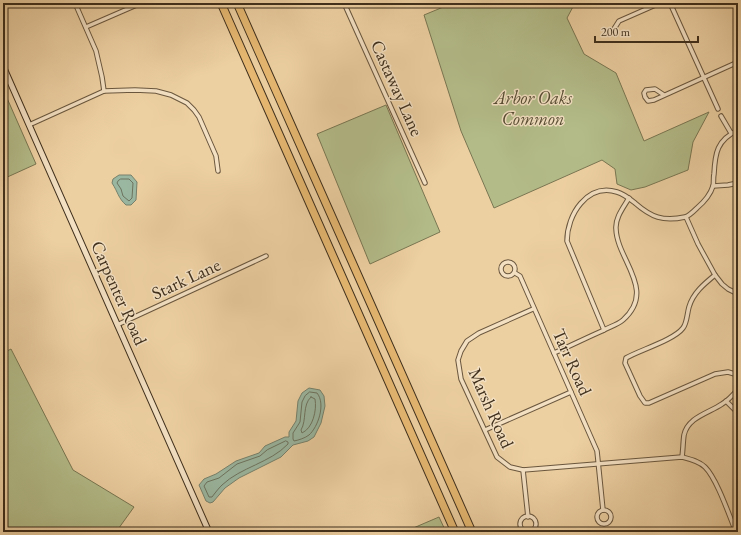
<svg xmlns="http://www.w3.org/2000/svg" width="741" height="535" font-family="'EB Garamond',serif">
<rect width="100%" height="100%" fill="#edd0a2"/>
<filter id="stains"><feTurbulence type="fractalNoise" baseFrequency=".005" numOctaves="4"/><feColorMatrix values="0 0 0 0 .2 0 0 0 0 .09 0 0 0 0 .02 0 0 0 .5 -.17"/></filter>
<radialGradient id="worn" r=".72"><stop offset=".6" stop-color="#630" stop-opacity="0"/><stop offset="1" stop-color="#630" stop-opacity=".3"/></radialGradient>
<g fill="#b3bc89" stroke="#797652">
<polygon points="453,3 575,3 567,18 584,54 616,73 644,141 709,112 693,142 688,170 645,187 631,190 617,184 615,169 602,160 494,208 461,131 424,15"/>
<polygon points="3,89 36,164 3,179"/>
<polygon points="386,105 440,232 370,264 317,134"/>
<polygon points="11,349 73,470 134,507 116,532 3,532 3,353"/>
<polygon points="439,517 446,532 404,532"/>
</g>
<g fill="#9ab7a1" stroke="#76816c">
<path d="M119,175h12l6,7 -1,18 -5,5h-5c-8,-7 -8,-13 -14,-22l1,-4z"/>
<polygon points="309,388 320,390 324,396 325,406 321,423 314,437 308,441 293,445 281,457 239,478 225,488 213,502 210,503 206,501 199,485 204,479 216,474 236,461 259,453 265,446 285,437 289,437 289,432 296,421 298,401 302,393"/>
</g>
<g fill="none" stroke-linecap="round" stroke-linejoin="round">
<g stroke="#6c735e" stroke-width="1">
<polygon points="121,179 129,179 133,183 132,198 129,201 123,196 121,189 117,183 118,181"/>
<path d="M310,392l7,1c9,11 1,34 -8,42 -4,3 -10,5 -15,6l-1,-2v-6l7,-11 2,-20 3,-6z"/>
<path d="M311,397l4,2c2,11 -2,29 -13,34l-1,-3c6,-10 1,-25 10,-33z"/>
<path d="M286,441l2,1v2c-18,19 -47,23 -66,41 -4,4 -7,8 -10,12h-3l-5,-11 3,-4 12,-4 18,-14 23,-8 7,-6z"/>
</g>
<defs>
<g id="street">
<polyline points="75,3 96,51 102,77 104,91"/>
<polyline points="344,3 425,183"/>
<polyline points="670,3 718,109"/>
<polyline points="86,27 139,4"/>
<polyline points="612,32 619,21 660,3"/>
<polyline points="664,95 655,89 646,90 644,93 645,97 648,101 654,100 738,62"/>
<polyline points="721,116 731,133"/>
<polyline points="29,125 104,91 135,90 156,91 171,95 187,103 194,110 199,117 216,156 218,171"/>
<polyline points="713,186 728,185 738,183"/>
<polyline points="686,217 698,244 715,275 722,284 728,289 738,294"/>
<circle cx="508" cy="269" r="7"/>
<polyline points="515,273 520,276 597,451 603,510"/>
<path d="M715,275c-11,9 -22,18 -26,32 -2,7 -2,16 -6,21 -9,12 -43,22 -57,30l-1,5 15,33 5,7h4l66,-29 13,-2 10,3"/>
<path d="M533,309l-54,24 -12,8 -6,10 -3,9 3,19 36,78 13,10 13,3 159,-13c8,2 17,4 23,10 12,12 24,48 31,65"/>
<polyline points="117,325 266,256"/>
<path d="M604,330l-37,-89c0,-26 20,-58 50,-49 7,2 13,7 18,11 16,14 28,19 50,14 4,-1 9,-6 12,-9 7,-6 13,-12 16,-22 1,-3 0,-8 1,-12 1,-21 3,-34 24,-44"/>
<path d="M554,353c16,-7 32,-15 48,-22 7,-4 15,-6 21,-11 34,-30 -6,-60 -7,-91 -1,-11 7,-21 13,-31"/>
<polyline points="726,401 738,413"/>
<polyline points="485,430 571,392"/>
<path d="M682,457c1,-7 1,-15 2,-22 4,-18 25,-22 38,-31 7,-4 11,-9 16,-15"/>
<polyline points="523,470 528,517"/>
<circle cx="604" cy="517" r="7"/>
<circle cx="528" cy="524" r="8"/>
</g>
<polyline id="secondary" points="3,66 209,532"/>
<g id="highway">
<polyline points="221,3 455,532"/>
<polyline points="237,3 472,532"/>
</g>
</defs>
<use href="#street" stroke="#6a573e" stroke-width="5.5"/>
<use href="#secondary" stroke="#3f2f1c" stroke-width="7"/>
<use href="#highway" stroke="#3f2f1c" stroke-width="9"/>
<use href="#street" stroke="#f3e0c3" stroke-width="3.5"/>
<use href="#secondary" stroke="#f3e0c3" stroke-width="5"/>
<use href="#highway" stroke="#e6b871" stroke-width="7"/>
</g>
<g text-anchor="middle" stroke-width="3" stroke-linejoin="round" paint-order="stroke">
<g font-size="18" fill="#3f2f1c" stroke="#f3e0c3">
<text transform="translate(397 88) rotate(66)" y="6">Castaway Lane</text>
<text transform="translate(186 279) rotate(-25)" y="6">Stark Lane</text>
<text transform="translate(119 293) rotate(66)" y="6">Carpenter Road</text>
<text transform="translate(572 362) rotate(66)" y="6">Tarr Road</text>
<text transform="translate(491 408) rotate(66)" y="6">Marsh Road</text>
</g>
<g font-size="18" font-style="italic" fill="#564b32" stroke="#f3e0c3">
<text x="533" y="104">Arbor Oaks<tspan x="533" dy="21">Common</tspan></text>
</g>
</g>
<rect width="741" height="535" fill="none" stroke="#edd0a2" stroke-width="16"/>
<rect x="4" y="4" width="733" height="527" fill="none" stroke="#3f2f1c" stroke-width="2"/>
<rect x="8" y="8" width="725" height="519" fill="none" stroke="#3f2f1c"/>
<path d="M595 36v6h103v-6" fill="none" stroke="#3f2f1c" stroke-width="2"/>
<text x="601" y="36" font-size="12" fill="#3f2f1c" stroke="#f3e0c3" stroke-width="3" paint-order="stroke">200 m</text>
<rect width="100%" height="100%" filter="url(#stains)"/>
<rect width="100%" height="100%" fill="url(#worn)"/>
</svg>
